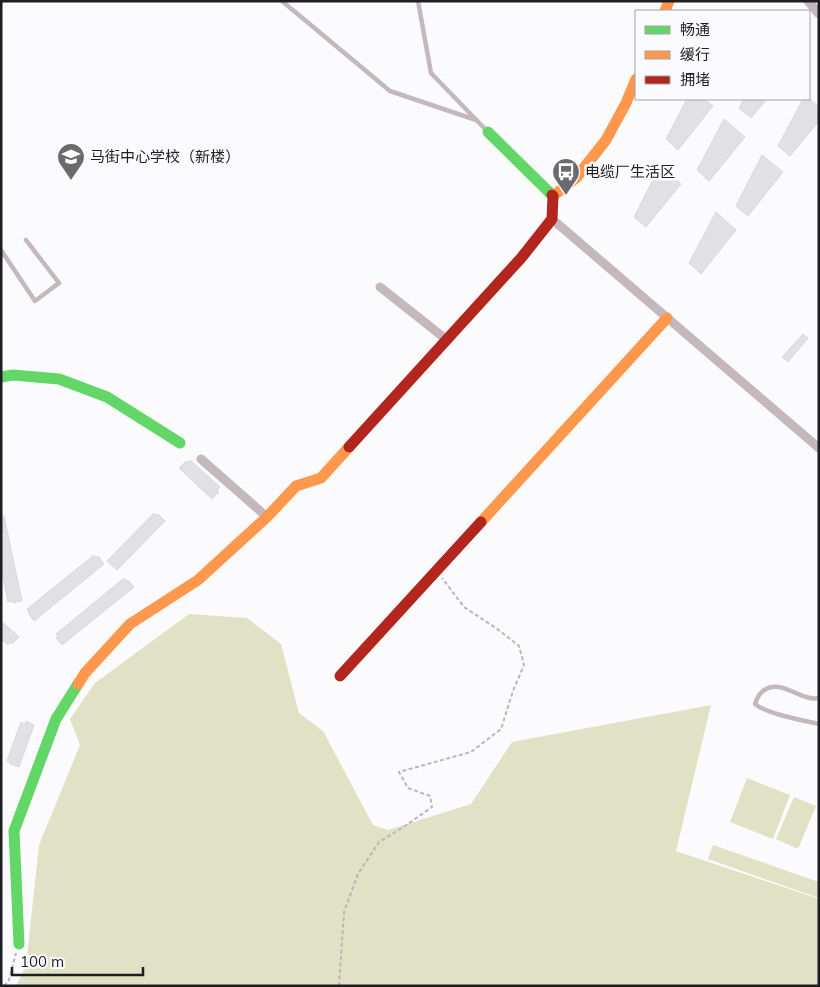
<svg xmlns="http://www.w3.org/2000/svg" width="820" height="987" font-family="Mulish,'Noto Sans SC',sans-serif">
<rect width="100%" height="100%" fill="#fbfbfe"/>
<g fill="#e0e1c5">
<polygon points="189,614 247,618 281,644 299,713 323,731 373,825 388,830 471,804 512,742 711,705 676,851 819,899 819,986 16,986 26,966 39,845 80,745 70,719 95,683"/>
<polygon points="747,778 790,795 773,839 730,822"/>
<polygon points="794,797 816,806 798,849 776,839"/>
<polygon points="713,845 819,882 819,898 708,859"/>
</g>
<g fill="#e1e1e4" stroke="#d9d9dc">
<polygon points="687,99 704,99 713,106 678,150 666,139"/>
<polygon points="744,99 767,99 751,118 739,108"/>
<polygon points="803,99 810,99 819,107 819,121 790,156 778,146"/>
<polygon points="724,119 745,137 709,181 697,170"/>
<polygon points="762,155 783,172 748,216 736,206"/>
<polygon points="660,166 681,184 646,227 634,217"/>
<polygon points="716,212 736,230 701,274 689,263"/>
<polygon points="803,334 808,338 788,362 782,357"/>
<polygon points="190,460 220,487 217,490 219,492 212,499 179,468 186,461 187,463"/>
<polygon points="154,513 157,516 158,514 165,521 117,570 107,561"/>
<polygon points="1,516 4,516 22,601 13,603 12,601 8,602 1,567"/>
<polygon points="94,555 96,558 98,556 104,564 34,621 28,613 29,612 27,609"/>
<polygon points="124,578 126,581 128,580 134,587 62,645 56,638 58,637 56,634"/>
<polygon points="1,621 19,637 12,644 11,642 8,645 1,639"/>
<polygon points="26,721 34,725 19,767 10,764 10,762 7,761 21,722 25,724"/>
</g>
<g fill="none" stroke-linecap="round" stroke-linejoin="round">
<g stroke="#bdb5b8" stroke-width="2" stroke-dasharray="4 2.5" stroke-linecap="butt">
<polyline points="4,986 9,980 16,953"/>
<polyline points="339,986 344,912 358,874 379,842 405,826 432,807 430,796 408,788 399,772 471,752 501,729 513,691 524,665 519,646 496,628 464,607 442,578"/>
</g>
<g stroke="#c4b8bc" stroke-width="4.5">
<polyline points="282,1 390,91 476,120"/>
<polyline points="418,1 431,73 487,131"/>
<polyline points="1,250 35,301 59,283 26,240"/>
<path d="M819,698c-19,4 -38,-21 -56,-7 -4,3 -6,7 -8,13 12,10 47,16 64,20"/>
</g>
<g stroke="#c4b8bc" stroke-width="9">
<polyline points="808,1 819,14"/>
<polyline points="552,219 819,448"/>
<polyline points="380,287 447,340"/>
<polyline points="201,459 267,517"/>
</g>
<g stroke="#63d668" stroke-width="11">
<polyline points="488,132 552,195"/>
<polyline points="1,377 13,375 59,379 107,397 180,443"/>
<polyline points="19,944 14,831 56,719 78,684"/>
</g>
<g stroke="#ff974d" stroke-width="11">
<polyline points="665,11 669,1"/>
<polyline points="553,196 576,178 606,140 626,103 636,79"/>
<polyline points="481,522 667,318"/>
<polyline points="78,684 85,673 130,624 198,580 267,517 296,486 321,478 349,447"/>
</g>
<g stroke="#b3261e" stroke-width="11">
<polyline points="349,447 522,257 552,219 553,196 552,195"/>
<polyline points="340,676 481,522"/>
</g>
</g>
<defs>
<symbol id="school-pin" viewBox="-11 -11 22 30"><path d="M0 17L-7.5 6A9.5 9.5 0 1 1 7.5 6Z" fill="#6b6b6e" stroke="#fafaff"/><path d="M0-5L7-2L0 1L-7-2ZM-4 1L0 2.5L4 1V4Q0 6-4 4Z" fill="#fff"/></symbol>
<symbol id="bus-pin" viewBox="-11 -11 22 30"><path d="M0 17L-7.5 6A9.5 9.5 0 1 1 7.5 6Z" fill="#6b6b6e" stroke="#fafaff"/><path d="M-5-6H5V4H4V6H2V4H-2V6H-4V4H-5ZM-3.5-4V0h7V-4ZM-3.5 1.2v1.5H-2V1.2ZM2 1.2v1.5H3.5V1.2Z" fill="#fff"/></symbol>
</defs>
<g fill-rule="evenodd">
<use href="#school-pin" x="55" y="141" width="32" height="43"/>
<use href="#bus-pin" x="550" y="156" width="32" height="43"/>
</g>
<g text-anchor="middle" stroke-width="5" stroke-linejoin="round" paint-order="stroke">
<g font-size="15" fill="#1e1d21" stroke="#fafaff" text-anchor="start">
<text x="90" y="162">马街中心学校（新楼）</text>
<text x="585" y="177">电缆厂生活区</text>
</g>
</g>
<rect width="820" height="987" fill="none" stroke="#1e1d21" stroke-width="5"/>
<rect x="635" y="10" width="175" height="90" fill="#fafaff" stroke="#a2a2a6"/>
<rect x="645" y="26" width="25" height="8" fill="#63d668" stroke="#a2a2a6"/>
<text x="680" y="35" font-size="15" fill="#1e1d21">畅通</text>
<rect x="645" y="51" width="25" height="8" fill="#ff974d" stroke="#a2a2a6"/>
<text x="680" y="60" font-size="15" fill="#1e1d21">缓行</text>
<rect x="645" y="76" width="25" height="8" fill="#b3261e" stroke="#a2a2a6"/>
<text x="680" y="85" font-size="15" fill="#1e1d21">拥堵</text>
<path d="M12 967v8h131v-8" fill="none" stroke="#1e1d21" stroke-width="2.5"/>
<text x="20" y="967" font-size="15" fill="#1e1d21" stroke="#fafaff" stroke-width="4" paint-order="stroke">100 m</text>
</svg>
